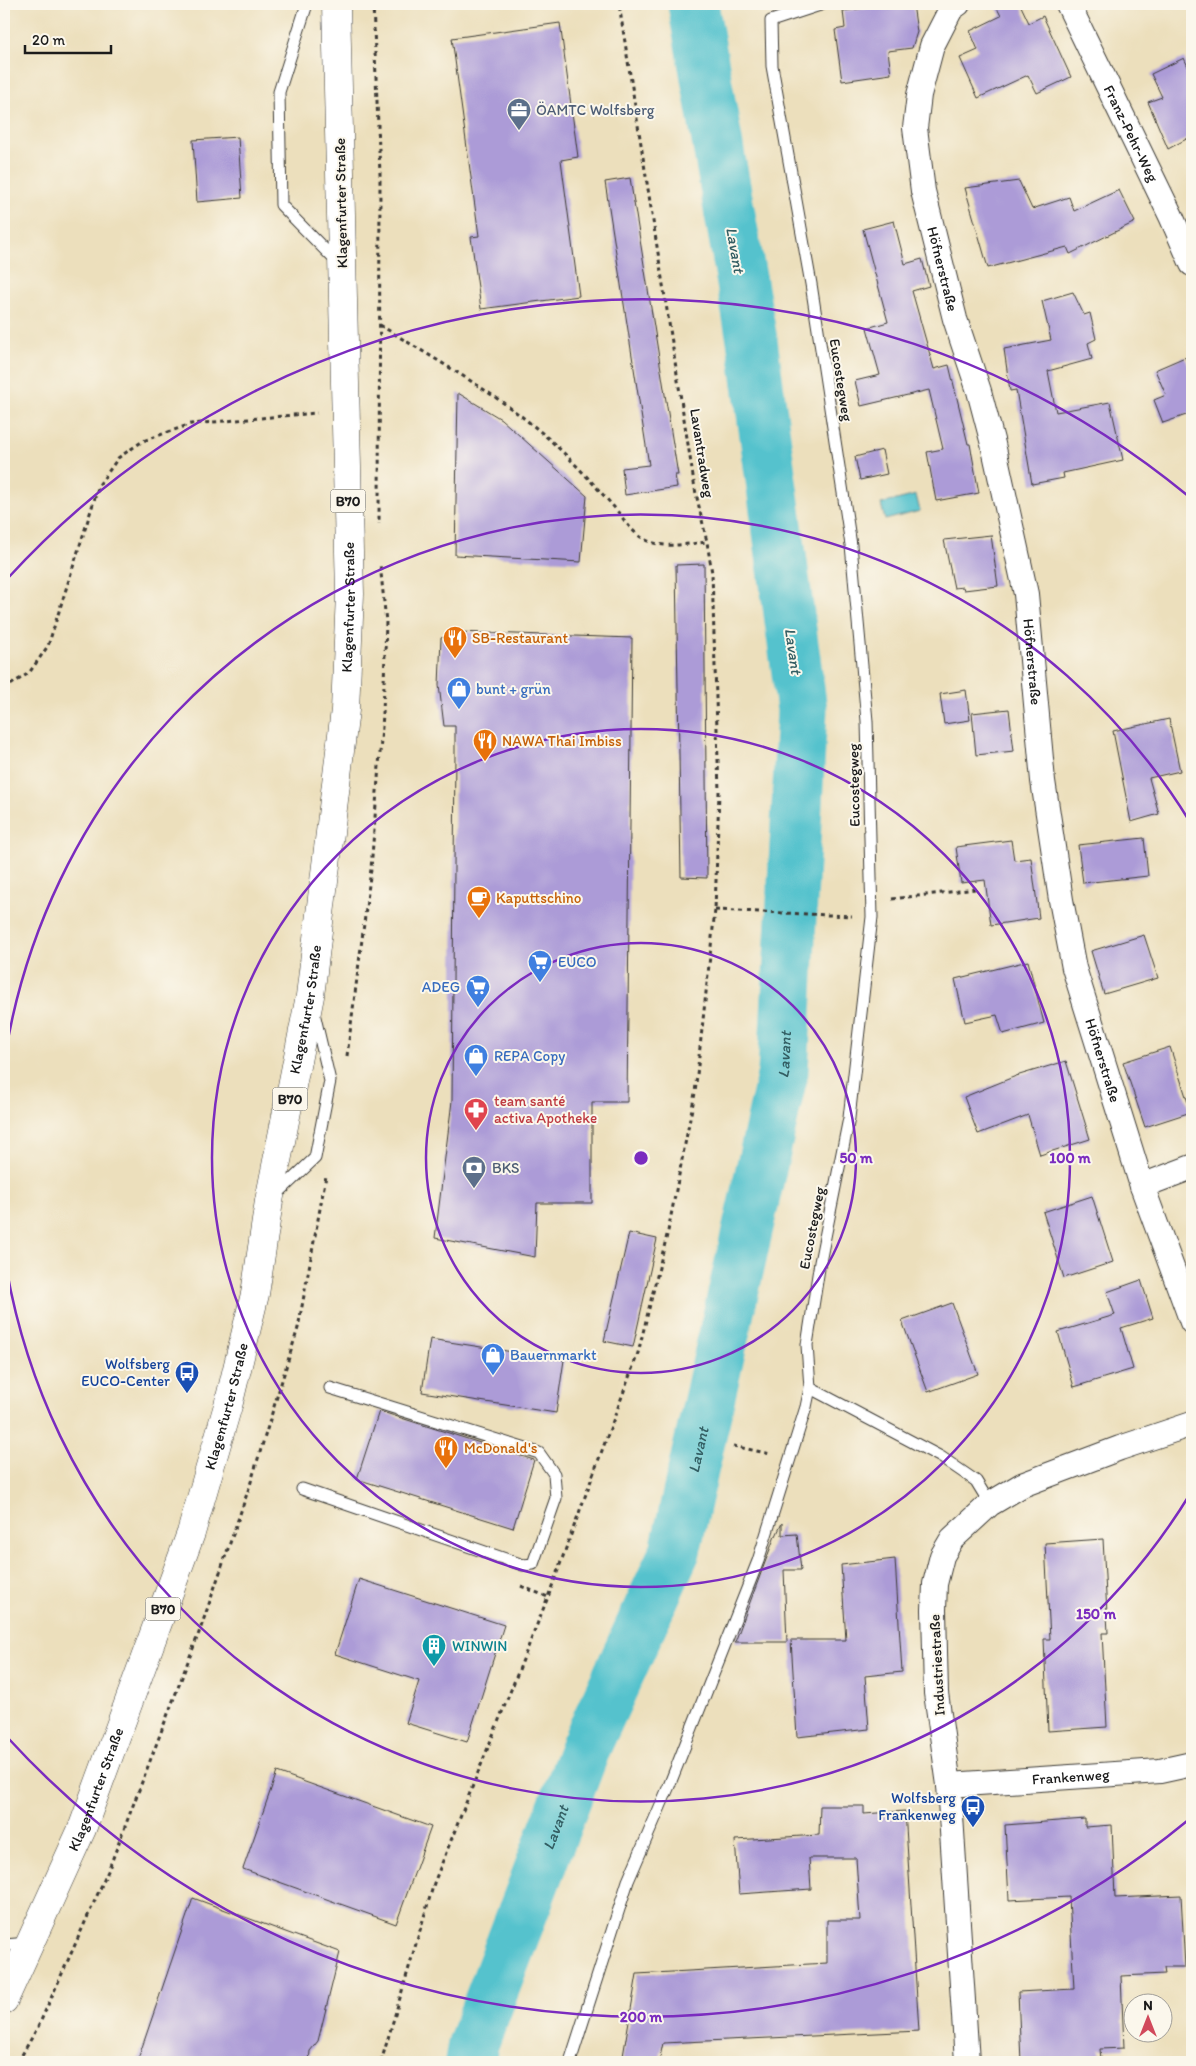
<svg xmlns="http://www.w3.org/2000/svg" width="1196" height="2066" font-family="Itim,sans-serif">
<rect width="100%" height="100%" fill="#fbf7ec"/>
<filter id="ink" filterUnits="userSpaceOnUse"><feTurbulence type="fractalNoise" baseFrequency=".02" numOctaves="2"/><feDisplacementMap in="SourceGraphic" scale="10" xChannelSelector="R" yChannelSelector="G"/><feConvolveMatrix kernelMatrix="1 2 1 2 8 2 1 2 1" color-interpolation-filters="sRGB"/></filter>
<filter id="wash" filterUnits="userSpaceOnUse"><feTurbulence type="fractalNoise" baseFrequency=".0096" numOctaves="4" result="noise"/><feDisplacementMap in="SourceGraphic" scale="20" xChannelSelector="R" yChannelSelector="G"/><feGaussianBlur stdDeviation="1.12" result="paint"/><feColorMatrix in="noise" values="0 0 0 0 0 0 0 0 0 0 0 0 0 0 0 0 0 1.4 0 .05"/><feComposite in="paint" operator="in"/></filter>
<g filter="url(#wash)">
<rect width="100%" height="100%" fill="#ecdfbc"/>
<polygon fill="#55c2cd" stroke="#386f74" points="916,495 920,511 885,520 881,504"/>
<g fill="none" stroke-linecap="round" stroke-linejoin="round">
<path stroke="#55c2cd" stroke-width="51" id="s1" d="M470,2062l3,-18 113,-298 89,-195 108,-479 19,-362 -50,-370 -59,-336"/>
</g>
<g id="blocks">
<g fill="#ac9bd7">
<polygon points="895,4 913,4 917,32 912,48 888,51 891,74 842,81 835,30 845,28 843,11"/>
<polygon points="995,4 1020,4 1029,23 1043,16 1071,77 1037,93 1028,75 978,98 960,58 978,50 970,31 1001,16"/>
<polygon points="560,23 578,157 561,160 579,296 481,309 471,237 479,236 452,38"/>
<polygon points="1184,58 1192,75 1192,136 1168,149 1148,102 1162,97 1151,74"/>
<polygon points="238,137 242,198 197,202 193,140"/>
<polygon points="630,178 678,475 675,475 677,487 625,495 622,468 649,465 605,182"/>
<polygon points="1019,181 1032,209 1069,197 1074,211 1119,190 1135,222 1070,254 1067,247 988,268 965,188"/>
<polygon points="894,221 905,264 922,259 929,286 912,291 934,369 949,365 968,444 970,444 979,493 936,501 927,452 943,449 929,390 861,406 855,381 880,375 867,328 888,322 863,229"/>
<polygon points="1073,292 1084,315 1090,313 1096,339 1088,343 1092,359 1048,371 1056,412 1110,402 1123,460 1063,473 1064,478 1032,484 1016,390 1010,391 1004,349 1051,340 1042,301"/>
<polygon points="1185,357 1192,374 1192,413 1163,423 1154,400 1166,395 1155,370"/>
<polygon points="458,393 501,419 587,496 581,562 455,555"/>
<polygon points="882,450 887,474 860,480 855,457"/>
<polygon points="991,535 998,586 964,590 963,587 954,588 944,540"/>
<polygon points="704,564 707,878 681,877 676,565"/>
<polygon points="458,632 632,638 627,1102 592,1102 592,1203 537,1203 535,1257 435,1238 452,1101 455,752 455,726 444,726 439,685 441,638"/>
<polygon points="966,690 970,720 944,724 940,694"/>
<polygon points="1009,709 1014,751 976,755 972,713"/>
<polygon points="1169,719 1180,771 1149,778 1159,814 1131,822 1113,731"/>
<polygon points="1144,838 1148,876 1083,883 1078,845"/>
<polygon points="1011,840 1014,860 1031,858 1039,918 991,925 985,880 961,883 956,847"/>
<polygon points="1144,935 1158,978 1104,994 1091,951"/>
<polygon points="1028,961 1044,1023 1003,1034 997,1015 965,1022 955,979"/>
<polygon points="1170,1047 1191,1112 1145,1127 1123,1062"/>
<polygon points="1066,1061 1090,1139 1040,1155 1028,1115 978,1134 964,1097 1016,1076"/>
<polygon points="1092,1196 1113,1262 1064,1278 1043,1212"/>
<polygon points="629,1233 657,1239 633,1347 604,1341"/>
<polygon points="1141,1280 1153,1318 1121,1328 1133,1369 1074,1387 1058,1332 1115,1315 1107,1292"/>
<polygon points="952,1303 978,1374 928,1392 902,1321"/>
<polygon points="430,1339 564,1360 556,1413 422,1392"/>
<polygon points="379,1411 534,1460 513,1528 357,1479"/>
<polygon points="782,1523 782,1535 797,1534 801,1570 784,1570 787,1642 735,1642 775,1536 776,1536"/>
<polygon points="1103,1539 1108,1633 1102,1633 1107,1727 1048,1731 1044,1639 1050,1639 1045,1543"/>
<polygon points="895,1559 902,1672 865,1676 869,1729 797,1737 791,1640 846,1640 841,1565"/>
<polygon points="359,1579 504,1625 467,1742 406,1723 419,1681 335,1654"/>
<polygon points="277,1772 431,1827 396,1924 243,1869"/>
<polygon points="820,1806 864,1806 864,1814 905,1811 919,2031 663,2043 659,2062 622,2062 637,1974 827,1963 827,1920 860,1920 856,1858 809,1858 811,1889 739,1894 735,1840 819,1835"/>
<polygon points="1085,1819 1085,1827 1112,1825 1115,1898 1181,1895 1185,1967 1164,1967 1165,1974 1121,1976 1124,2048 1100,2049 1101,2059 1021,2062 1018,1992 1074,1989 1069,1897 1009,1900 1005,1825"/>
<polygon points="193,1898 340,1952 318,2041 310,2051 309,2062 137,2062"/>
</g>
</g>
</g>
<g filter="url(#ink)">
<use href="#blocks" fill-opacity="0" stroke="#3b3934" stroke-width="1"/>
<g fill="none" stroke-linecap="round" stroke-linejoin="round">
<defs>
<g id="service">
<polyline points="307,4 279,92 281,205 338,263"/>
<polyline points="276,1195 315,1158 330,1081 314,1013"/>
<polyline points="810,1388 941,1457 976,1481 990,1504"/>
<polyline points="302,1489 523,1565 533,1564 556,1498 554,1474 539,1453 330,1388"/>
<polyline points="4,1945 29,1943"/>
<polyline points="570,2062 628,1881 669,1786 758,1561 806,1407 810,1388 807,1345 820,1262 849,1118 872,917 867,721 851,545 811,284 772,66 771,21 823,4"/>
</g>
<g id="minor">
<path id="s2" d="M958,4l-7,5 -19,37 -13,49 -4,33 8,63 32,128 24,72 14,53 33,150 17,187 18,119 13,68 68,218 50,136"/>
<path id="s3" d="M1068,4l103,212 21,48"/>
<polyline points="1142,1186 1192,1167"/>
<path id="s4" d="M949,1785l211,-14 32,-7"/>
<polyline points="967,2062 949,1785 936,1693 934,1610 935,1584 942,1556 952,1539 990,1504 1022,1485 1120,1448 1192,1424"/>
</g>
<g id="primary">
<path id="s5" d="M4,2000l78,-171 109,-296 38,-131 26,-108 14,-93 41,-205 35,-286 5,-116 -14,-590"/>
</g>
</defs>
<use href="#service" stroke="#3b3934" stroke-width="13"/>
<use href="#minor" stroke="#3b3934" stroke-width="26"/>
<use href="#primary" stroke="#3b3934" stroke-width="29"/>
<g stroke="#3b3934" stroke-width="3" stroke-dasharray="4 4" stroke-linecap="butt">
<polyline points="373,4 380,174 379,524"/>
<path d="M380,325c57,36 119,69 170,115 22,20 43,43 63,66 8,9 15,21 25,29 20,16 46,9 69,7"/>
<polyline points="4,689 29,673 48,646 99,485 118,458 143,441 191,424 317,413"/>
<polyline points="892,899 975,889"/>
<polyline points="715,910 852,916"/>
<polyline points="347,1056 371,869 383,714 386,622 380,563"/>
<polyline points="733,1446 771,1454"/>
<polyline points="521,1586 548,1597"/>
<polyline points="18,2062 39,2025 108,1871 200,1630 250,1485 298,1328 326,1176"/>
<polyline points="381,2062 434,1883 548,1597 638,1353 668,1231 695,1093 715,910 719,792 712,573 707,542 695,489 619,4"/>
</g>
<use href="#service" stroke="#fff" stroke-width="11"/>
<use href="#minor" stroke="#fff" stroke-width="24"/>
<use href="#primary" stroke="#fff" stroke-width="28"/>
</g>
</g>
<g fill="none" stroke="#7b2cbf" stroke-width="2.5">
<circle cx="641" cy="1158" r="215"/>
<circle cx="641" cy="1158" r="429"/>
<path d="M1190 1494A644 644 0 0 1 4 1253M4 1063A644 644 0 0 1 1190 822"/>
<path d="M1187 1821A859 859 0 0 1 8 1738M8 578A859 859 0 0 1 1187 495"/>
</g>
<defs>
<symbol id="office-pin" viewBox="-11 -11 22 30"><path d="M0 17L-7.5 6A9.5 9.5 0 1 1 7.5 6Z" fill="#5c6f8a" stroke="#fbf7ec"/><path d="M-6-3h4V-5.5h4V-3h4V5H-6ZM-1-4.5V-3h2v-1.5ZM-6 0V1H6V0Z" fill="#fff"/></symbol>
<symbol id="restaurant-pin" viewBox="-11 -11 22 30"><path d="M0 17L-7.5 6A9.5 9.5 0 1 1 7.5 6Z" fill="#e8710a" stroke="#fbf7ec"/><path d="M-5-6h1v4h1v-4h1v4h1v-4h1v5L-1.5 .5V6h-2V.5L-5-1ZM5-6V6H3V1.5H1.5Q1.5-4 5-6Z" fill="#fff"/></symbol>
<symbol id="shop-pin" viewBox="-11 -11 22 30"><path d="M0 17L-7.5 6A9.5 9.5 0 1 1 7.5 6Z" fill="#3f7fe0" stroke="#fbf7ec"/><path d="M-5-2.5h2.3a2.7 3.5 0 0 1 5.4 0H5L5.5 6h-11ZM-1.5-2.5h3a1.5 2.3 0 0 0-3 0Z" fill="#fff"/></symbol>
<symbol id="cafe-pin" viewBox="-11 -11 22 30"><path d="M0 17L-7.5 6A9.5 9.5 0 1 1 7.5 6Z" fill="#e8710a" stroke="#fbf7ec"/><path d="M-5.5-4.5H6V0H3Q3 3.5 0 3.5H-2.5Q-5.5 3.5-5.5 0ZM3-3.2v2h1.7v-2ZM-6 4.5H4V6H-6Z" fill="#fff"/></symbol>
<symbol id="supermarket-pin" viewBox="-11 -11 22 30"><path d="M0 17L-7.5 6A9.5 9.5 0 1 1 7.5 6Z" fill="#3f7fe0" stroke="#fbf7ec"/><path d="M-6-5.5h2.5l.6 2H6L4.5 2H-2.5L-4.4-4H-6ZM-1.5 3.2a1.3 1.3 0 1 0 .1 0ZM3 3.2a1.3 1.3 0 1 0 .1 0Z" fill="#fff"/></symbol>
<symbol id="pharmacy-pin" viewBox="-11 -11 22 30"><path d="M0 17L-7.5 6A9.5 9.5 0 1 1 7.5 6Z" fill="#e0444e" stroke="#fbf7ec"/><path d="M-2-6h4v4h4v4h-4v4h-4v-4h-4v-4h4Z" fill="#fff"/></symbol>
<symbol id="bank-pin" viewBox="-11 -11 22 30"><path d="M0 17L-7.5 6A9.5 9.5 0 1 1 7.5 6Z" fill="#5c6f8a" stroke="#fbf7ec"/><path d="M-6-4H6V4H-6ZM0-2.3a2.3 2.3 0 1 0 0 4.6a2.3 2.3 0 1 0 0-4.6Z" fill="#fff"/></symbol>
<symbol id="bus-pin" viewBox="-11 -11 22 30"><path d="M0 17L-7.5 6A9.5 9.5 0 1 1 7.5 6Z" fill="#1a4fb4" stroke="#fbf7ec"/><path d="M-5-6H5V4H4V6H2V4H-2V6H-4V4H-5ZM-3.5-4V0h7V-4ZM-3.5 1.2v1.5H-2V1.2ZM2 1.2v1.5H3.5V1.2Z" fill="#fff"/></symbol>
<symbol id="building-pin" viewBox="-11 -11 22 30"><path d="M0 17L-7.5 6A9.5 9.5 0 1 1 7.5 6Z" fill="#0f9aa8" stroke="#fbf7ec"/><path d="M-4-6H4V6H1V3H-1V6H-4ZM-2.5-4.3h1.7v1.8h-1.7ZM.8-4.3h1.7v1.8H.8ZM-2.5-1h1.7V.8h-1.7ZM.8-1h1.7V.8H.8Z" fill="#fff"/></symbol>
</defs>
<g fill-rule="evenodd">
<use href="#office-pin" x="505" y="96" width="28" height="38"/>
<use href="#restaurant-pin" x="441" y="624" width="28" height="38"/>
<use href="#shop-pin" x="445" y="675" width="28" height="38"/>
<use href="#restaurant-pin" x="471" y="727" width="28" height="38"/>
<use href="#cafe-pin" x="465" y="884" width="28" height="38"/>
<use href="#supermarket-pin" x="526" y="948" width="28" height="38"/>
<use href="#supermarket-pin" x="464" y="973" width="28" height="38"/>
<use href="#shop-pin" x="462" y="1042" width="28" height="38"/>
<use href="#pharmacy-pin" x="462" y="1096" width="28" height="38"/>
<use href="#bank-pin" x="460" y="1154" width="28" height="38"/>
<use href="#shop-pin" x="479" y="1341" width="28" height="38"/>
<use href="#bus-pin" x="173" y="1359" width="28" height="38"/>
<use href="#restaurant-pin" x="432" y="1434" width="28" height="38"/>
<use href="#building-pin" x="420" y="1632" width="28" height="38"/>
<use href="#bus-pin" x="959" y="1793" width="28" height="38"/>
</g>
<g text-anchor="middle" stroke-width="4" stroke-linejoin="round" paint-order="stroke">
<g fill="#fbf7ec" stroke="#5f5e5a" stroke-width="1">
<rect x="330.5" y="489.5" width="35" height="23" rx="4"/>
<rect x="272.5" y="1087.5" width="35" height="23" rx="4"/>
<rect x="145.5" y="1597.5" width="35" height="23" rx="4"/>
</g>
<g font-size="14" font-weight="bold" fill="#1c1c1c">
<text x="348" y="506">B70</text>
<text x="290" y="1104">B70</text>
<text x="163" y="1614">B70</text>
</g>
<g font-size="15" fill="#4e5e75" stroke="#fbf7ec" text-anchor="start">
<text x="536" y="115">ÖAMTC Wolfsberg</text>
<text x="492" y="1173">BKS</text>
</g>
<g font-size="15" fill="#1c1c1c" stroke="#fbf7ec">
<text dy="5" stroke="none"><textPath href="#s3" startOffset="144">Franz-Pehr-Weg</textPath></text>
<text transform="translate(341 203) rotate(-91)" y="5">Klagenfurter Straße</text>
<text dy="5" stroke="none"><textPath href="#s2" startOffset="278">Höfnerstraße</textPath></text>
<text transform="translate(841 380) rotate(81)" y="5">Eucostegweg</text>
<text transform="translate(702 453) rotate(81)" y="5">Lavantradweg</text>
<text dy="5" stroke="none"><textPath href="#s5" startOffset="1445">Klagenfurter Straße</textPath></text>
<text dy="5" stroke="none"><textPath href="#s2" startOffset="682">Höfnerstraße</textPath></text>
<text transform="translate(854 785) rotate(-91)" y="5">Eucostegweg</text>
<text dy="5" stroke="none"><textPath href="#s5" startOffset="1040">Klagenfurter Straße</textPath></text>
<text dy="5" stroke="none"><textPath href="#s2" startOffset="1088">Höfnerstraße</textPath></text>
<text transform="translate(812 1228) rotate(-79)" y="5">Eucostegweg</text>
<text dy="5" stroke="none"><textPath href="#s5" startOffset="635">Klagenfurter Straße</textPath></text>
<text transform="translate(937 1665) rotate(-93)" y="5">Industriestraße</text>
<text dy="5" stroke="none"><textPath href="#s4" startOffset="122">Frankenweg</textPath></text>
<text dy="5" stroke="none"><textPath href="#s5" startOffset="230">Klagenfurter Straße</textPath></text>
</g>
<g font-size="15" fill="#c56008" stroke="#fbf7ec" text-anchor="start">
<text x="472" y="643">SB-Restaurant</text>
<text x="502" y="746">NAWA Thai Imbiss</text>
<text x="496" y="903">Kaputtschino</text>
<text x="464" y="1453">McDonald's</text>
</g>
<g font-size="15" fill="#366cbe" stroke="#fbf7ec" text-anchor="start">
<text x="476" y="694">bunt + grün</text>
<text x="558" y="967">EUCO</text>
<text x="460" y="992" text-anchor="end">ADEG</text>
<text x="494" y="1061">REPA Copy</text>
<text x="510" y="1360">Bauernmarkt</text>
</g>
<g font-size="15" fill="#be3a42" stroke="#fbf7ec" text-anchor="start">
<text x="494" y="1106">team santé<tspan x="494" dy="17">activa Apotheke</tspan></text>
</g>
<g font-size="15" fill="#164399" stroke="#fbf7ec" text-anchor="end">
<text x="170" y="1369">Wolfsberg<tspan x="170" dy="17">EUCO-Center</tspan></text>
<text x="956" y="1803">Wolfsberg<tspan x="956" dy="17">Frankenweg</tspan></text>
</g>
<g font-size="15" fill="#0d838f" stroke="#fbf7ec" text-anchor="start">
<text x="452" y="1651">WINWIN</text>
</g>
<g font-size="16" font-style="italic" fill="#335e63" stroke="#fbf7ec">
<text transform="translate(736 250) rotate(80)" y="6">Lavant</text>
<text transform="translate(794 651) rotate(82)" y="6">Lavant</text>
<text dy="6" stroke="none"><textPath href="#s1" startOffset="1060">Lavant</textPath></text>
<text dy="6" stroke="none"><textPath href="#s1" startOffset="655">Lavant</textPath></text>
<text dy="6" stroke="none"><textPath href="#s1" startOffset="250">Lavant</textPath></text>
</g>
</g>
<circle cx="641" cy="1158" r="8" fill="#7b2cbf" stroke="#fbf7ec" stroke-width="2.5"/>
<g font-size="15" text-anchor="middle" font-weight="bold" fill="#7b2cbf" stroke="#fbf7ec" stroke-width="4" stroke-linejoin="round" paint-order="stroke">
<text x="856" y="1163">50 m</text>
<text x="1070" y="1163">100 m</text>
<text x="1096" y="1619">150 m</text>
<text x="641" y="2022">200 m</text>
</g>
<rect width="1196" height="2066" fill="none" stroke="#fbf7ec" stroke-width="20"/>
<g transform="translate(1148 2018)"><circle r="24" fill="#fbf7ec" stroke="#a29f99"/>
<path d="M0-4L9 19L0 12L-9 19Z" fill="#d1495b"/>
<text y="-8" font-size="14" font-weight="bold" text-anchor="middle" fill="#1c1c1c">N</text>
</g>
<path d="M25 45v8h86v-8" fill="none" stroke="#1c1c1c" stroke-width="2.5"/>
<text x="32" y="45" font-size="15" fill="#1c1c1c" stroke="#fbf7ec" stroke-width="4" paint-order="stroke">20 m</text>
</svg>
